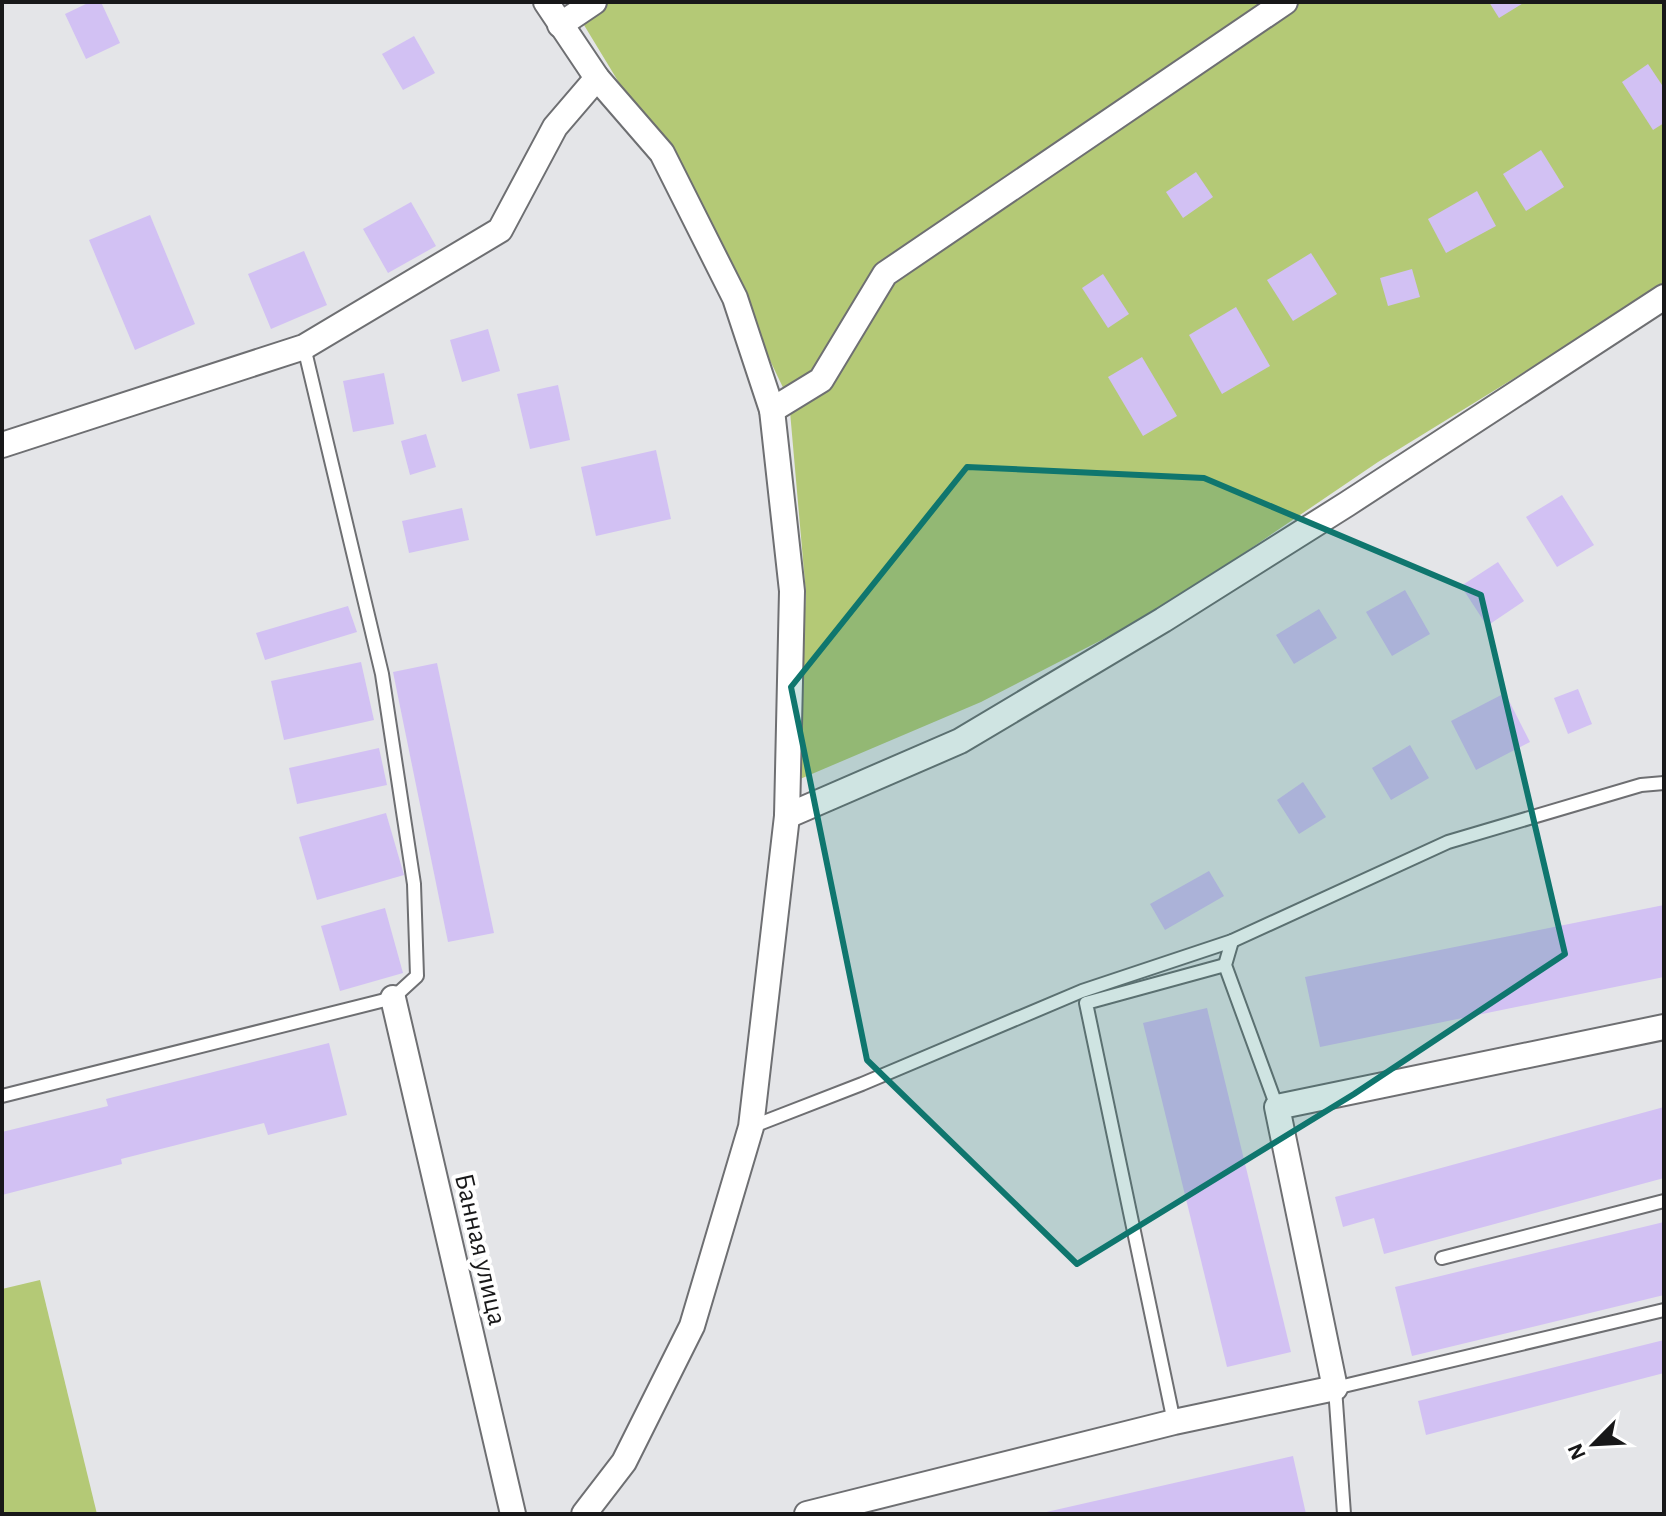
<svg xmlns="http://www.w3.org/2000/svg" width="1666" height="1516" font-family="'Alegreya Sans',sans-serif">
<rect width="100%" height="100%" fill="#e4e5e8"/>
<g fill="#b4c976">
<polygon points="570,2 1664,2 1664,286 1378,462 1160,610 981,702 793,782 806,594 789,400 703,221"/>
<polygon points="40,1280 97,1514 2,1514 2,1289"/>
</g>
<g fill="#d2c1f3">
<polygon points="90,2 101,2 120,43 86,59 65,14"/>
<polygon points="1489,2 1525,2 1499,18"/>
<polygon points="414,36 435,73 403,90 382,54"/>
<polygon points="1648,64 1664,88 1664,123 1653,130 1622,82"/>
<polygon points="1541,150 1564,187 1526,211 1503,174"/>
<polygon points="1196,172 1213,197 1183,218 1166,192"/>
<polygon points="1477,191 1496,226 1446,253 1428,219"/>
<polygon points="411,202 436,246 388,273 363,229"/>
<polygon points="150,215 195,324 135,350 89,240"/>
<polygon points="304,251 327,305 271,329 248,274"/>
<polygon points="1311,253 1337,294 1293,321 1267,280"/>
<polygon points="1412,269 1420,297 1388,306 1380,278"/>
<polygon points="1103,274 1129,314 1108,328 1082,288"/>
<polygon points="1236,307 1270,366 1222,394 1189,335"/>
<polygon points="488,329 500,371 462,382 450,340"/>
<polygon points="1142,357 1177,416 1143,436 1108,377"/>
<polygon points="384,373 394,424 353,432 343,381"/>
<polygon points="558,385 570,440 530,449 517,394"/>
<polygon points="426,434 436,467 410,475 401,441"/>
<polygon points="656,450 671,519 596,536 581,467"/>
<polygon points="1562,495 1594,545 1557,567 1526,517"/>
<polygon points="462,508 469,540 409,553 402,521"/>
<polygon points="1498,562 1524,601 1487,626 1461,586"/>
<polygon points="1405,590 1430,634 1392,656 1366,612"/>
<polygon points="348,606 357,632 265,660 256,633"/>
<polygon points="1319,609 1337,638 1294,664 1276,635"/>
<polygon points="361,662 374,720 284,740 271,681"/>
<polygon points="437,663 494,933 448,942 393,672"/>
<polygon points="1578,689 1592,724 1568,734 1554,698"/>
<polygon points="1505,693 1530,742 1476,770 1451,721"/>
<polygon points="1410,745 1429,778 1391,800 1372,768"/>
<polygon points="379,748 387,785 297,804 289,768"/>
<polygon points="1303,782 1326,817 1299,834 1277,800"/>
<polygon points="386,813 404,875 317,900 299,837"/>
<polygon points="1209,871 1224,896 1165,930 1150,904"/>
<polygon points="1664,905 1664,977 1320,1047 1305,977"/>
<polygon points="385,908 403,973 340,991 321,926"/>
<polygon points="1207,1008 1291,1352 1227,1367 1143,1023"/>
<polygon points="329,1043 347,1115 268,1135 264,1123 121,1159 122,1164 2,1195 2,1132 108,1106 106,1099"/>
<polygon points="1664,1107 1664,1178 1384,1254 1374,1218 1343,1227 1335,1197"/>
<polygon points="1664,1222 1664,1295 1412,1356 1395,1287"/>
<polygon points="1664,1340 1664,1373 1426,1435 1418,1401"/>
<polygon points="1293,1456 1306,1514 1042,1514 1042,1513"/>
</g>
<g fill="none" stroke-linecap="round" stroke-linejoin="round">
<defs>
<g id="lane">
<polyline points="1232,941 1225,965 1277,1107"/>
<polyline points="2,1096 393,998 417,976 414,884 382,674 304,347"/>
<polyline points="751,1127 862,1084 1082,991 1232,941 1448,842 1641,785 1664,783"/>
<polyline points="1442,1258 1664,1201"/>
<polyline points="1174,1422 1086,1003 1225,965"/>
<polyline points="1344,1514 1335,1388 1664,1310"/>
</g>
<g id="street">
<polyline points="546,2 597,78 662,153 735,298 772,410 792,591 787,816 751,1127 692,1326 624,1462 584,1514"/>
<polyline points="560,25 594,2"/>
<polyline points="772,410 821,380 885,274 1285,2"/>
<polyline points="2,445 304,347 500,230 555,127 597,78"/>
<polyline points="787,816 960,741 1163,620 1347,504 1664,297"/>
<polyline points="393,998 513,1514"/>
<polyline points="807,1514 1174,1422 1335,1388 1277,1107 1664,1027"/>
</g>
</defs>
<use href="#lane" stroke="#6e6f72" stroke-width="16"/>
<use href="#street" stroke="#6e6f72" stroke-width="28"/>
<use href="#lane" stroke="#fff" stroke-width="12"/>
<use href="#street" stroke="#fff" stroke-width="24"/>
</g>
<path fill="#0f766e" fill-opacity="0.2" stroke="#0f766e" stroke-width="6" stroke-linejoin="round" d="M967,467l237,11 277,117 84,359 -211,140 -277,170 -210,-204 -76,-373z"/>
<g text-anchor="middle" stroke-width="8" stroke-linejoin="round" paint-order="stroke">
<g font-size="28" fill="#181819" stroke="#fff">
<text transform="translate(482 1249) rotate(77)" y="10">Банная улица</text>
</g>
</g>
<rect width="1666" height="1516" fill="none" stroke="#181819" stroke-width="8"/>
<g transform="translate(1594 1444) rotate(246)" stroke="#ffffff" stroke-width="6" paint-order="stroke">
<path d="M0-6L14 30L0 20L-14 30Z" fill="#181819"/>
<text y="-12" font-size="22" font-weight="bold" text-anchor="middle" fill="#181819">N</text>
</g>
</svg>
